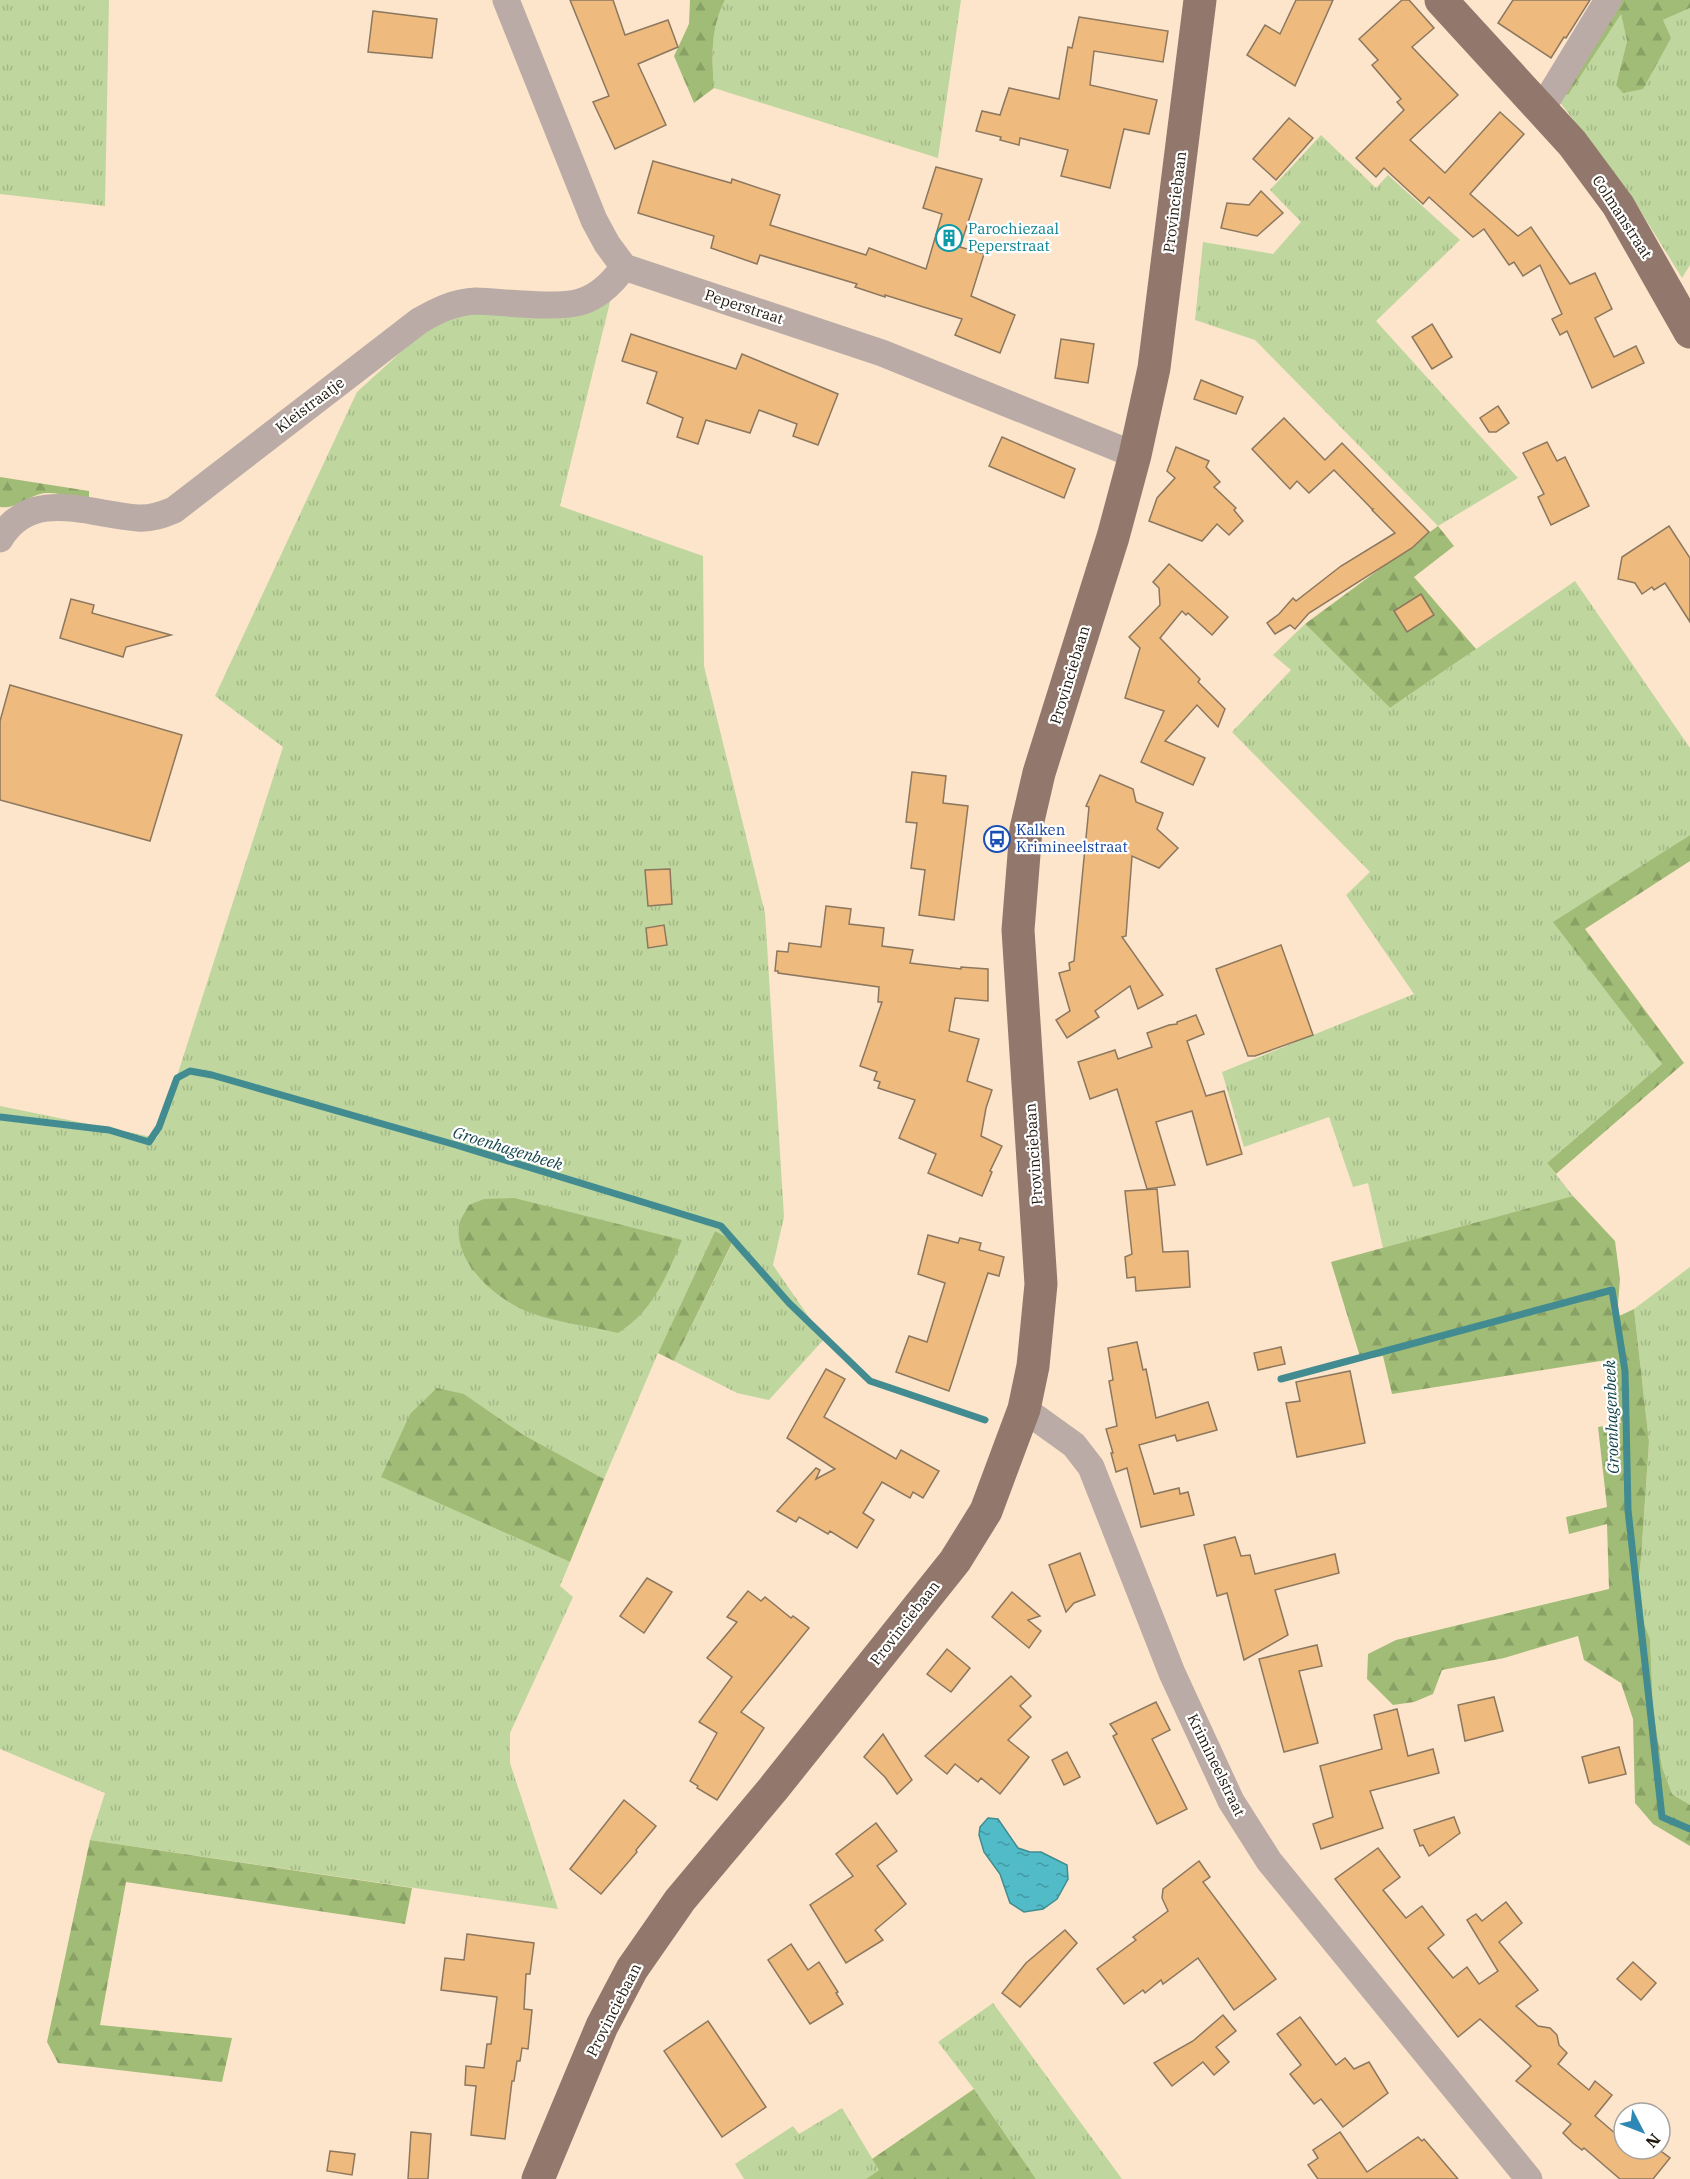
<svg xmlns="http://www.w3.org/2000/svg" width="1690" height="2179" font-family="'IBM Plex Serif',serif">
<defs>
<pattern id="grass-tufts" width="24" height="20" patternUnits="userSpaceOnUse" patternTransform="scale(1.5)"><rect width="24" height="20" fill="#bfd69e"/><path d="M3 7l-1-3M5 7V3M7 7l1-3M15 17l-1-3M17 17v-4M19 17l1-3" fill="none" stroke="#a4b787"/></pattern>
<pattern id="forest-firs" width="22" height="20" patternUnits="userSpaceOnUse" patternTransform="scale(1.5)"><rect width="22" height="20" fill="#a1bc76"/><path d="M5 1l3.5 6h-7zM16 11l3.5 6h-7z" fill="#8aa165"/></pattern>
<pattern id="water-ripples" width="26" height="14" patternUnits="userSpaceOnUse" patternTransform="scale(1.5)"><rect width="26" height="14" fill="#51bcc8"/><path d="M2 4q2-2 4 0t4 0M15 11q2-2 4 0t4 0" fill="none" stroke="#4398a1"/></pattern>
</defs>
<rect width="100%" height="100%" fill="#fde5cb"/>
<g fill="url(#grass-tufts)">
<polygon points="0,0 109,0 105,206 0,194"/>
<path d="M725,0h236l-23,158 -224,-70c-2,-31 -4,-60 11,-88z"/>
<polygon points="1690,8 1690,265 1682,278 1628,191 1552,92 1556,86 1568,94 1621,13 1627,41 1616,85 1663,20"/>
<polygon points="1321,135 1376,188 1388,175 1460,240 1376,321 1518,478 1438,526 1255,340 1195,320 1203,242 1273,254 1301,222 1270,190"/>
<polygon points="611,298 560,506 703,556 704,666 765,913 784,1217 773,1265 824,1339 769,1400 737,1393 674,1361 733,1242 715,1231 658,1353 604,1479 522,1434 464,1394 410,1414 382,1477 570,1562 560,1586 573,1597 510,1733 510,1763 558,1909 90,1840 105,1793 0,1749 0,1106 157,1138 283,747 215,696 357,392 402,351 437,323 476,309"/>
<polygon points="1575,581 1690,748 1690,835 1554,922 1662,1064 1547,1163 1573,1196 1383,1248 1368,1183 1353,1187 1329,1117 1244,1147 1222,1072 1414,994 1346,895 1370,872 1232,732 1291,670 1273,655 1305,624 1390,708"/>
<polygon points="1690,1267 1690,1805 1672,1794 1662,1767 1653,1707 1650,1639 1636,1603 1641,1559 1649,1442 1634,1309"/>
<polygon points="993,2003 1122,2179 1036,2179 974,2089 938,2042"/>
<polygon points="842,2108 879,2170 866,2179 744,2179 735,2164 793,2126 799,2134"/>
</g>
<g fill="url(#forest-firs)">
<path d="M690,0h35c-15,29 -13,57 -11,88l-20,15 -20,-47 15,-32z"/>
<polygon points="1613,0 1690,0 1690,8 1663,20 1671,38 1643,89 1623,93 1616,85 1627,41 1621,14 1568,95 1556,86"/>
<path d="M0,477l89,14v10c-13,-3 -29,-9 -43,-8 -17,1 -29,17 -46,14z"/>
<polygon points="1438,526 1454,546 1414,577 1476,649 1390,708 1305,624"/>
<polygon points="1690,835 1690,861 1585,929 1684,1063 1556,1174 1547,1163 1662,1064 1553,922"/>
<polygon points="1573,1196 1615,1241 1620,1279 1617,1317 1634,1309 1649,1442 1641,1559 1636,1603 1650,1639 1653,1707 1662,1767 1672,1794 1690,1805 1690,1846 1653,1824 1635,1803 1633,1719 1621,1683 1584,1660 1578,1636 1504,1658 1442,1670 1433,1694 1414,1702 1393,1705 1367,1679 1368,1654 1396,1640 1609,1589 1607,1524 1569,1534 1566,1517 1607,1507 1598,1427 1621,1423 1613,1359 1392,1394 1383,1356 1361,1360 1331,1262"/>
<path d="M514,1198l168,42c-16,37 -29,71 -64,93 -28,-7 -59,-10 -87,-20 -32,-12 -77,-48 -72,-88 1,-6 7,-14 10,-20l15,-6z"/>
<polygon points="715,1231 733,1241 674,1361 658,1353"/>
<polygon points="437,1388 464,1394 522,1434 604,1479 570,1562 381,1477 410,1414"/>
<polygon points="90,1840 412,1888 405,1924 126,1882 100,2025 232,2038 222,2082 58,2063 47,2042"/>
<polygon points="974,2089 1036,2179 866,2179 879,2170 872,2159"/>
</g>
<polygon fill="url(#water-ripples)" stroke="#428b90" stroke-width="1.5" points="988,1818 998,1819 1018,1848 1030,1852 1041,1852 1067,1865 1068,1879 1057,1899 1043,1909 1024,1912 1010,1903 1000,1874 984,1852 979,1835 980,1827"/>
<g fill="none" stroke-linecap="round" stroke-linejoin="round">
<g stroke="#428b90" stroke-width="7">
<polyline points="0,1117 109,1130 149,1142 159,1127 177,1078 190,1071 212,1075 456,1145 721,1226 789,1303 870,1381 985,1420"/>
<polyline points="1281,1379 1612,1290 1625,1371 1628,1510 1662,1817 1690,1829"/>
</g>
</g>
<g fill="#efba7d" stroke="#8c775f" stroke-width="1.5">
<polygon points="570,0 613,0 625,35 668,20 678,47 638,64 666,125 615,149 593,102 609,96"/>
<polygon points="1296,0 1333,0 1295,86 1247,55 1265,25 1280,34"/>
<polygon points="1402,0 1409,0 1434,28 1412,47 1458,95 1410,140 1445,173 1500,112 1524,134 1470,194 1518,236 1531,227 1570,284 1595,273 1612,309 1595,318 1614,357 1636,346 1644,363 1592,388 1567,331 1560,335 1552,319 1562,314 1540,265 1523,276 1514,262 1509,265 1484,229 1473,237 1429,197 1423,204 1384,168 1376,177 1356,158 1404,110 1397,102 1401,99 1372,65 1378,60 1359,39"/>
<polygon points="1513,0 1590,0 1566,38 1564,37 1551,58 1498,23"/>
<polygon points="373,11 437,19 432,58 368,52"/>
<polygon points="1079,17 1168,31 1163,62 1094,51 1090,85 1157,100 1149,134 1124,129 1110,188 1061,176 1068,150 1020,138 1019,145 1000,140 1001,137 976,131 982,111 1000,115 1009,88 1059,99 1068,47 1072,48"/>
<polygon points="1289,118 1313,138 1276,180 1253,159"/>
<polygon points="653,161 731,183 732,179 780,195 770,225 866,255 869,248 926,269 942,214 923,208 936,167 982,179 960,247 984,254 971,296 1015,315 1000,353 955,335 962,319 885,295 885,297 855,287 857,284 760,255 757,264 711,248 714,236 638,213"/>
<polygon points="1261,191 1283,213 1257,236 1221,228 1227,203 1249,205"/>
<polygon points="1432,324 1452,357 1432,369 1412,337"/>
<polygon points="631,334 736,369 742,354 838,394 818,445 793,436 797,424 759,410 750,433 706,420 698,444 677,437 683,418 647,403 657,372 622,361"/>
<polygon points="1061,339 1094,344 1088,383 1055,378"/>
<polygon points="1201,380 1243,397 1236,414 1194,399"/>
<polygon points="1498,406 1509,423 1496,432 1489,432 1480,418"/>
<polygon points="1284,418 1325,460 1342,443 1429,532 1412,548 1309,613 1295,629 1290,625 1275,634 1267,623 1279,614 1293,598 1296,601 1341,566 1395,533 1372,510 1373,509 1372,509 1334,470 1309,493 1297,481 1290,489 1252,449"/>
<polygon points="1002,437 1075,469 1064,498 989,466"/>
<polygon points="1547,442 1557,461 1565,457 1589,506 1551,525 1538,497 1544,494 1523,453"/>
<polygon points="1176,447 1209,461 1206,467 1220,482 1214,487 1236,508 1234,510 1243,521 1229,535 1217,524 1202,541 1149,521 1157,498 1175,478 1167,471"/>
<polygon points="1669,526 1690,558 1690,622 1665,583 1654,590 1652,587 1642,594 1635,583 1618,579 1622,557"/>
<polygon points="1169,564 1228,617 1212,635 1188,613 1186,615 1182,611 1160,638 1200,679 1198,682 1225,709 1218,727 1197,705 1165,741 1205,758 1193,785 1141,762 1164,711 1125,698 1140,648 1129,637 1160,605 1159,588 1153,582"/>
<polygon points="1421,594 1434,615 1407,632 1394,611"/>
<polygon points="71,599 94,605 92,613 171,635 126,647 123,657 60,638"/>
<polygon points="10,685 182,735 150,841 0,800 0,721"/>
<polygon points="912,772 946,776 943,803 968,806 954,920 919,915 925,870 911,868 917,823 906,822"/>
<polygon points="1100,775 1133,789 1136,802 1163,813 1157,829 1178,848 1159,868 1132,856 1126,936 1122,937 1163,995 1138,1009 1130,986 1095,1011 1099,1017 1067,1038 1056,1020 1070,1011 1059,973 1070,970 1069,963 1074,961 1089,807 1086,806"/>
<polygon points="670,869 672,904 648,906 645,870"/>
<polygon points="826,906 851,909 849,924 884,928 882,946 913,950 910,963 961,969 961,967 988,969 988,1001 955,998 949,1031 979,1039 967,1081 992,1090 986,1108 981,1136 1002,1146 990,1171 992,1172 982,1196 928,1173 936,1154 899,1138 915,1100 878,1088 880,1082 874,1080 877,1072 860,1066 882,1002 878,1002 879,987 778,973 778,971 775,971 777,951 788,952 789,943 821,947"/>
<polygon points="664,925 667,945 648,948 646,928"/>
<polygon points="1281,945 1313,1035 1255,1056 1248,1056 1216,969"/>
<polygon points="1196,1015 1204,1034 1187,1041 1206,1096 1224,1091 1242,1154 1207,1165 1192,1111 1156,1122 1175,1185 1147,1189 1117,1089 1090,1099 1078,1062 1115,1050 1118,1059 1152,1047 1147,1033 1169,1025 1177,1024 1177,1022"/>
<polygon points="1157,1189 1163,1252 1188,1251 1190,1287 1136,1291 1135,1277 1127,1278 1125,1257 1132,1254 1125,1191"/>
<polygon points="928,1235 958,1243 960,1238 981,1243 979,1250 1004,1257 999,1276 988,1273 949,1391 896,1372 909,1336 927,1342 945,1283 918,1274"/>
<polygon points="1137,1342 1143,1370 1146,1369 1156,1418 1208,1402 1217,1430 1177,1441 1175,1435 1139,1445 1154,1494 1179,1488 1180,1494 1188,1492 1194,1515 1141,1527 1127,1468 1116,1472 1111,1453 1113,1453 1106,1429 1117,1426 1109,1381 1113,1380 1108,1348"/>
<polygon points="1281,1347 1285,1364 1258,1370 1254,1353"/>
<polygon points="826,1369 845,1379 824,1417 896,1459 901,1450 939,1471 923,1498 913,1492 910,1498 882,1482 863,1513 874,1520 857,1548 830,1531 828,1534 799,1517 796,1522 777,1511 816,1468 820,1470 816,1479 835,1469 787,1438"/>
<polygon points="1350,1371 1365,1443 1297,1457 1286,1403 1300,1401 1296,1382"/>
<polygon points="1235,1537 1241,1556 1250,1555 1255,1574 1335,1554 1339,1573 1275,1590 1288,1635 1244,1660 1227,1593 1217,1596 1204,1545"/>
<polygon points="1080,1553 1095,1595 1074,1603 1066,1612 1049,1565"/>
<polygon points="647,1578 672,1592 644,1633 620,1616"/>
<polygon points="748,1591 761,1601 765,1597 791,1618 793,1616 809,1628 741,1712 764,1728 717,1800 697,1788 698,1786 690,1781 717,1733 699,1722 732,1677 707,1658 737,1622 727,1617"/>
<polygon points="1012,1592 1040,1616 1028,1620 1041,1631 1029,1648 992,1617"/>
<polygon points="1317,1645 1322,1666 1299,1671 1318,1743 1284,1752 1259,1659"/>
<polygon points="947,1649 970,1668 951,1692 927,1674"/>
<polygon points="1011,1676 1031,1696 1020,1706 1031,1717 1008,1740 1029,1757 1000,1794 981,1778 978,1782 955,1764 947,1774 925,1756"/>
<polygon points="1494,1697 1503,1731 1465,1741 1458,1705"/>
<polygon points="1156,1702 1170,1730 1152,1739 1187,1809 1157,1824 1113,1736 1117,1734 1110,1724"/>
<polygon points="1397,1709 1408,1756 1433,1749 1439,1773 1370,1791 1383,1828 1321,1849 1313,1824 1333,1817 1320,1766 1382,1749 1374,1715"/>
<polygon points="883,1734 912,1780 897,1794 885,1777 864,1757"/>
<polygon points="1619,1747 1626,1774 1589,1783 1582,1757"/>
<polygon points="1067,1752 1080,1777 1064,1785 1052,1760"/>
<polygon points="624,1800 656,1826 636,1850 637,1852 601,1894 570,1869"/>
<polygon points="1454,1817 1460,1833 1429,1856 1423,1845 1420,1846 1414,1830"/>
<polygon points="876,1823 897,1851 877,1866 906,1904 875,1930 883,1940 846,1963 810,1905 853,1876 836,1854"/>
<polygon points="1378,1848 1400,1877 1383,1890 1406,1918 1422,1906 1444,1935 1428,1948 1453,1978 1467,1967 1479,1984 1498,1971 1467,1920 1476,1914 1482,1921 1506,1902 1522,1923 1499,1942 1538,1990 1516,2006 1538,2026 1550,2028 1557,2035 1559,2045 1567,2053 1558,2064 1589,2090 1595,2081 1612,2095 1595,2116 1624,2141 1624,2149 1658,2149 1670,2158 1653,2179 1620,2179 1584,2148 1582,2150 1573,2143 1563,2133 1571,2124 1516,2081 1531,2066 1480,2019 1458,2037 1335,1879"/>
<polygon points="1199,1861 1210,1877 1203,1882 1276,1979 1234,2010 1198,1958 1163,1984 1161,1980 1145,1993 1143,1990 1124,2004 1097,1969 1136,1940 1133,1937 1168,1911 1162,1898 1163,1889"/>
<polygon points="1065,1930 1077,1943 1020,2007 1002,1993 1026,1963"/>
<polygon points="467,1934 534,1943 530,1974 526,1974 524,2009 532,2010 528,2049 522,2048 520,2061 517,2061 514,2081 512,2081 505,2139 471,2135 476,2086 465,2085 466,2066 484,2068 487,2044 491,2044 497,1997 441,1990 445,1958 464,1960"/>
<polygon points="791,1944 808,1970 819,1962 838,1992 836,1993 843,2004 810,2024 768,1960"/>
<polygon points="1633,1962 1656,1983 1641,2000 1617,1979"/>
<polygon points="1223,2015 1236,2031 1216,2047 1229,2062 1214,2075 1203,2062 1172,2086 1154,2063 1193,2041"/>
<polygon points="1300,2017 1336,2065 1345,2058 1354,2069 1369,2062 1388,2093 1343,2127 1321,2099 1314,2104 1290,2074 1301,2065 1277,2034"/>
<polygon points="708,2021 766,2107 722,2137 664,2051"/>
<polygon points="411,2132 431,2134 428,2179 408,2179"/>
<polygon points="1340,2132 1367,2172 1418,2137 1422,2141 1424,2139 1458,2179 1318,2179 1308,2165 1318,2158 1313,2150"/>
<polygon points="330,2151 355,2154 352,2175 327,2171"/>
</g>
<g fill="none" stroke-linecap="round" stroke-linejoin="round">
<g stroke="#bbaba6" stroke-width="27">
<polyline points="506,0 594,220 607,244 624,267 882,353 1135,455"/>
<polyline points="1541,110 1608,0"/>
<path d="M0,539c31,-53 91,-24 138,-21 13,1 24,-3 36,-8l245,-189c19,-11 35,-19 57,-20 28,1 79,8 104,1 18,-5 33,-20 44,-35"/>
<polyline points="1024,1409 1074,1445 1091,1467 1172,1673 1231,1801 1269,1861 1529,2179"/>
</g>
<g stroke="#92776d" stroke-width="33">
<polyline points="1441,0 1572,143 1618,205 1690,332"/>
<polyline points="538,2179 602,2026 632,1969 680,1900 773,1789 955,1561 986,1511 1024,1409 1033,1366 1041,1284 1018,930 1026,829 1039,773 1113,537 1135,455 1154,368 1200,0"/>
</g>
</g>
<defs>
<symbol id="building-ring" viewBox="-11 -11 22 22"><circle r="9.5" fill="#fff" stroke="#0f9aa8" stroke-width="1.5"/><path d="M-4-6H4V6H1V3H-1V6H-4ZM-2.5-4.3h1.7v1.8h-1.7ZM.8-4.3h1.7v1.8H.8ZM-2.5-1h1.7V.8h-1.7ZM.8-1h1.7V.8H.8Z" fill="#0f9aa8"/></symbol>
<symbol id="bus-ring" viewBox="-11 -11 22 22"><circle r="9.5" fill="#fff" stroke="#1a4fb4" stroke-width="1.5"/><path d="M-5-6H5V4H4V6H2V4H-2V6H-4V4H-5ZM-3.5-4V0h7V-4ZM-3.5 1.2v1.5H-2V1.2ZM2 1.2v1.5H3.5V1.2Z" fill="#1a4fb4"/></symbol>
</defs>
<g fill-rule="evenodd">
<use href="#building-ring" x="934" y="223" width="30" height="30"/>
<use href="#bus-ring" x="982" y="824" width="30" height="30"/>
</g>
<g text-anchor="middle" stroke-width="4.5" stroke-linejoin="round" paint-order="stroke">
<g font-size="15" fill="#20180e" stroke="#fff">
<text transform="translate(1175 202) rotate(-83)" y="5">Provinciebaan</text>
<text transform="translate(1622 217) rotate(57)" y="5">Colmanstraat</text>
<text transform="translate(744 307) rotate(18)" y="5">Peperstraat</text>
<text transform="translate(310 405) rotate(-37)" y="5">Kleistraatje</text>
<text transform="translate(1070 675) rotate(-73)" y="5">Provinciebaan</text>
<text transform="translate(1034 1154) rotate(-94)" y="5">Provinciebaan</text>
<text transform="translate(905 1623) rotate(-52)" y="5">Provinciebaan</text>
<text transform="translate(1216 1765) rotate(64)" y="5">Krimineelstraat</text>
<text transform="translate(614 2010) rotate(-63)" y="5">Provinciebaan</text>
</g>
<g font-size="15" fill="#0d838f" stroke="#fff" text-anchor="start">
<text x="968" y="234">Parochiezaal<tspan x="968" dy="17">Peperstraat</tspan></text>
</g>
<g font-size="15" fill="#164399" stroke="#fff" text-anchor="start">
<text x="1016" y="835">Kalken<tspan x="1016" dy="17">Krimineelstraat</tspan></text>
</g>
<g font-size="16" font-style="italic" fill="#124348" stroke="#fff">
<text transform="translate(508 1148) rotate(17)" y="6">Groenhagenbeek</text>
<text transform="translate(1611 1417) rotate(-92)" y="6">Groenhagenbeek</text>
</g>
</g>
<g transform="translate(1642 2131) rotate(132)"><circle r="28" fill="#ffffff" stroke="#a6a39f" stroke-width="1.5"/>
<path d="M0-4.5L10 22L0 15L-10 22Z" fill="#2d88b5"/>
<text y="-9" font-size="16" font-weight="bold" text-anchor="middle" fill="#20180e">N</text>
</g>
</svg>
